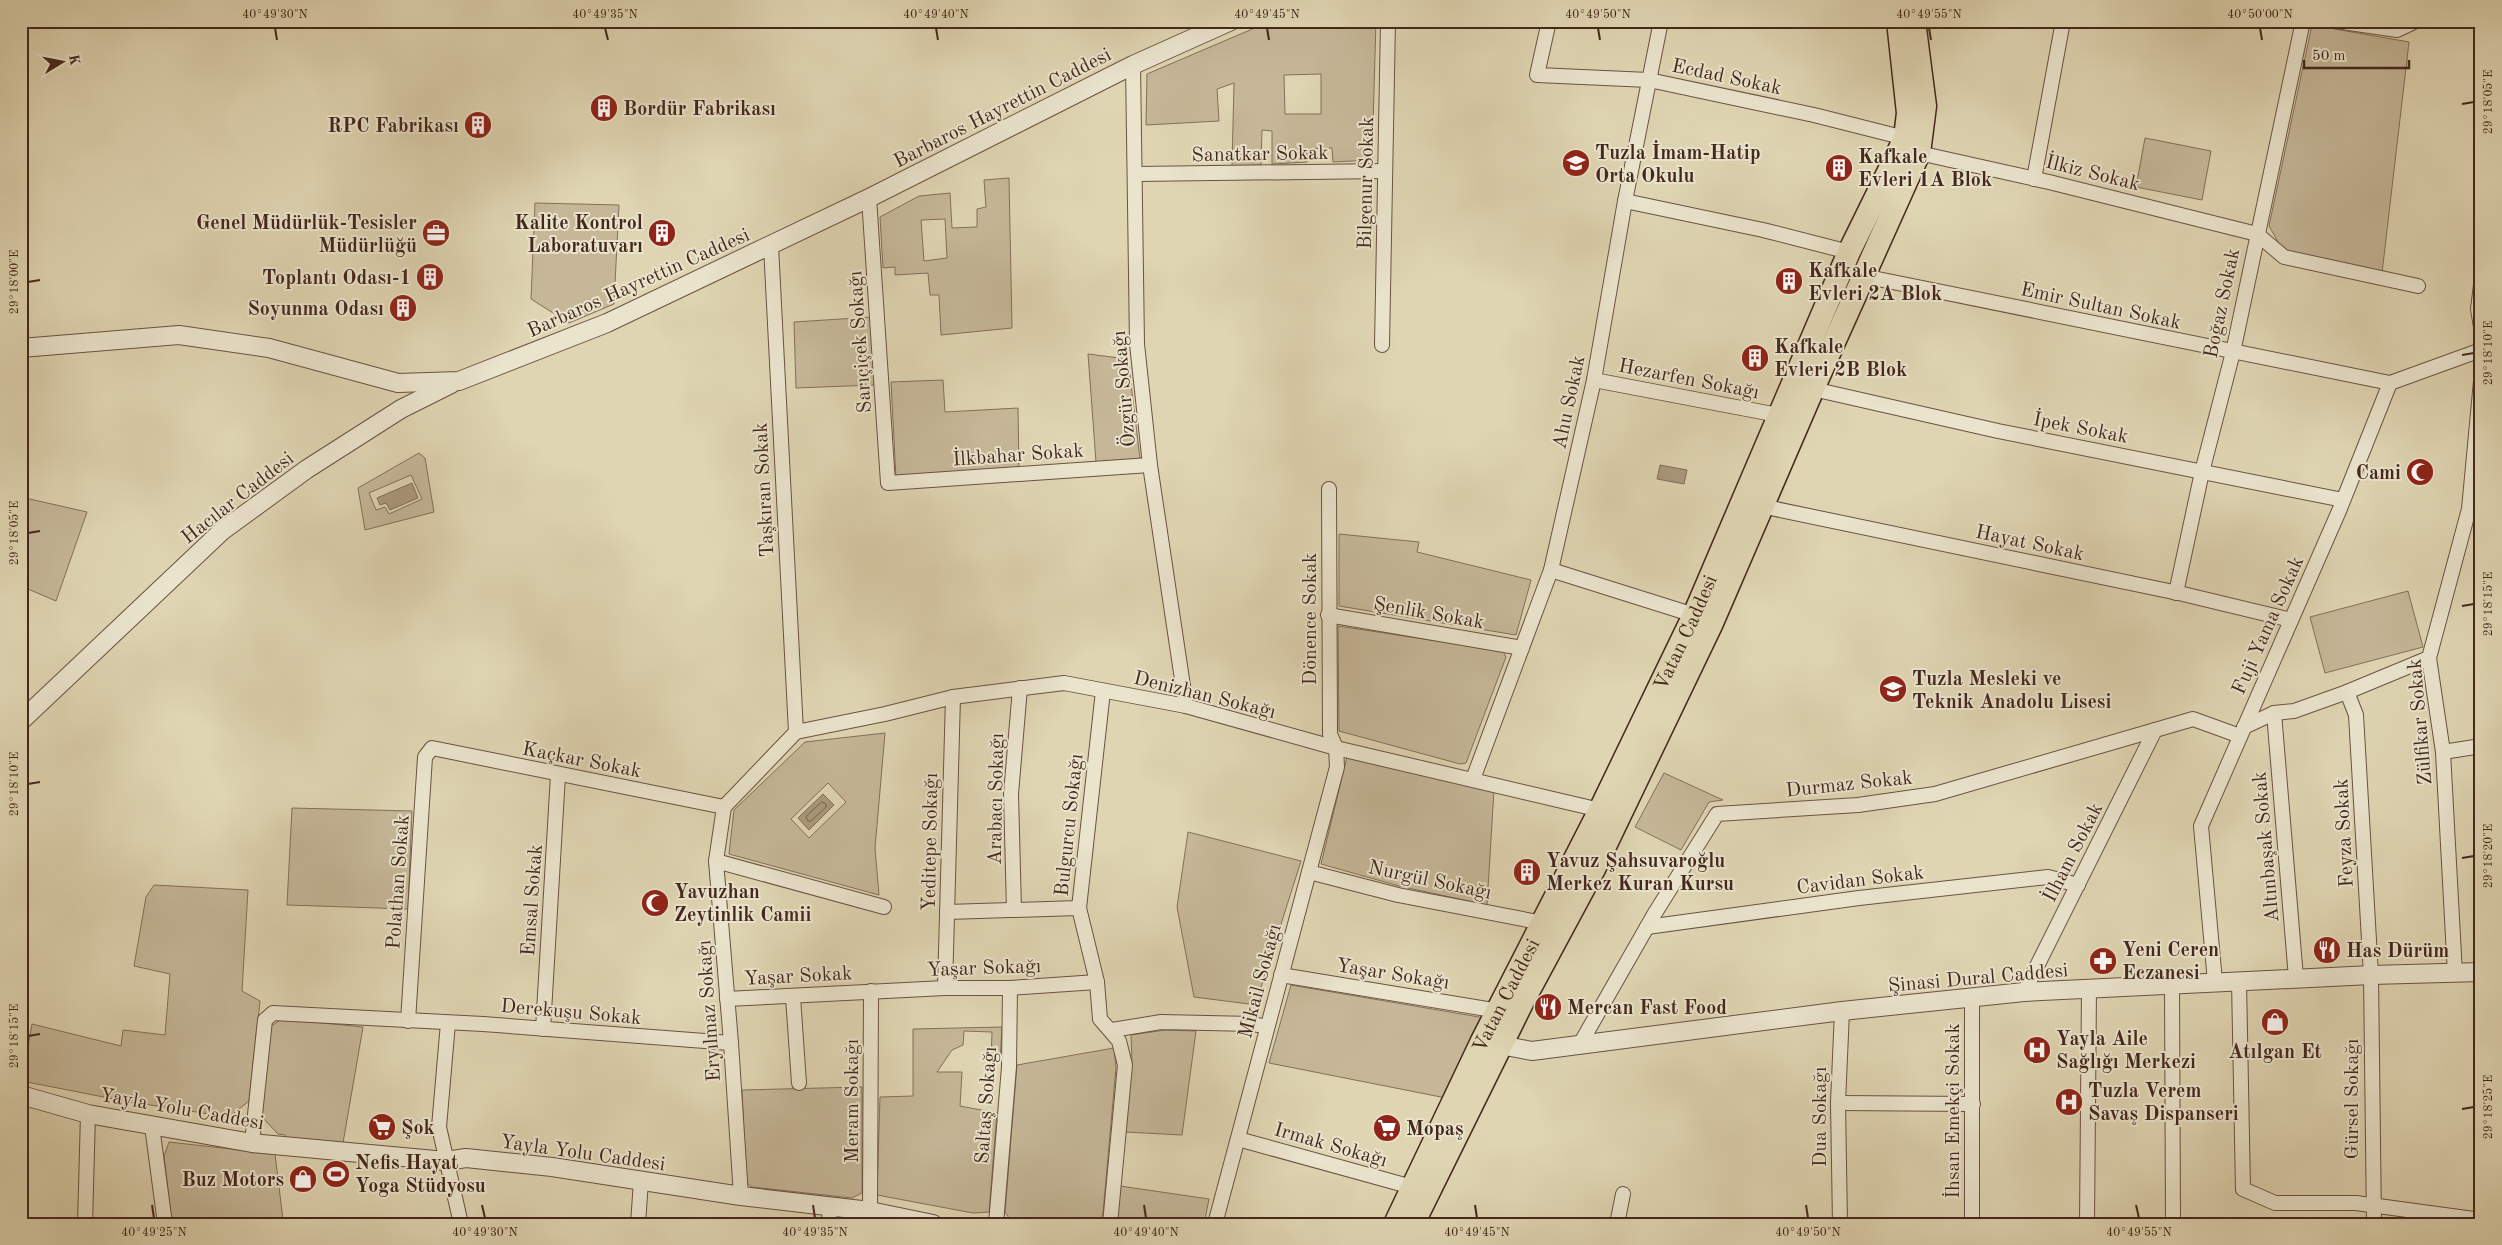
<svg xmlns="http://www.w3.org/2000/svg" width="2502" height="1245" font-family="'Old Standard TT',serif">
<rect width="100%" height="100%" fill="#dfd5b2"/>
<filter id="stains"><feTurbulence type="fractalNoise" baseFrequency=".004" numOctaves="4"/><feColorMatrix values="0 0 0 0 .2 0 0 0 0 .09 0 0 0 0 .02 0 0 0 .5 -.17"/></filter>
<radialGradient id="worn" r=".72"><stop offset=".6" stop-color="#630" stop-opacity="0"/><stop offset="1" stop-color="#630" stop-opacity=".3"/></radialGradient>
<g fill="#c5b798" stroke="#846f5a" fill-rule="evenodd">
<path d="M1271,21h32v7l24,-1 1,-6h48l-4,139 -39,2 -1,-14 -25,1v13l-35,2v-33l-10,-1 -1,35 -29,1 2,-83 -17,6 2,32 -73,4 1,-51zM1321,74v40h-36l-1,-39z"/>
<polygon points="2312,25 2409,42 2382,273 2285,254 2269,226"/>
<polygon points="2145,138 2211,151 2202,200 2136,187"/>
<path d="M1009,178l3,150 -71,7 -2,-40h-9l-2,-22 -33,2v-8l-12,1 -3,-51 39,-21 31,-3 2,35 25,-1v-18l9,-2 -2,-27zM945,219l2,39 -23,3 -3,-41z"/>
<polygon points="535,203 619,205 614,304 569,323 531,299"/>
<polygon points="872,317 874,385 796,388 794,322"/>
<polygon points="1088,354 1128,359 1140,458 1136,459 1096,462"/>
<polygon points="943,380 945,412 1018,408 1019,469 896,478 891,382"/>
<path d="M419,453l6,5 9,54 -69,18 -7,-42zM411,475l11,24 -33,15 -4,-7 -9,3 -7,-17z"/>
<polygon points="21,497 87,512 56,601 21,586"/>
<polygon points="1339,534 1419,542 1417,552 1531,580 1516,635 1339,606"/>
<polygon points="2408,591 2423,647 2325,673 2310,617"/>
<polygon points="1338,626 1503,651 1506,657 1466,763 1460,764 1339,731"/>
<path d="M885,733l-10,115 4,47 -150,-41 5,-44 71,-68zM828,783l18,19 -37,36 -18,-19z"/>
<polygon points="1347,757 1463,785 1494,790 1487,905 1399,886 1321,864"/>
<polygon points="1664,773 1723,800 1709,802 1681,850 1635,827"/>
<polygon points="292,808 412,811 408,909 287,905"/>
<polygon points="1188,832 1301,861 1258,997 1249,1004 1194,997 1177,907"/>
<polygon points="154,885 248,890 242,991 260,1001 249,1101 229,1117 124,1101 22,1081 32,1024 121,1046 123,1030 165,1035 170,974 134,966 146,897"/>
<polygon points="1291,985 1485,1018 1446,1098 1269,1063"/>
<polygon points="282,1019 363,1027 343,1143 286,1139 285,1135 278,1134 261,1116 271,1026"/>
<polygon points="1002,1027 1000,1062 991,1062 992,1032 964,1031 963,1045 952,1050 937,1072 962,1072 960,1106 997,1113 989,1212 973,1213 877,1195 880,1097 913,1096 913,1029"/>
<polygon points="1165,1030 1196,1031 1182,1135 1125,1132 1132,1064 1131,1035"/>
<polygon points="1114,1048 1116,1068 1102,1224 1013,1224 1005,1212 1017,1065"/>
<polygon points="862,1087 862,1193 852,1198 752,1187 746,1182 742,1090"/>
<polygon points="169,1142 275,1154 283,1220 172,1224 164,1156"/>
<polygon points="1120,1186 1209,1199 1204,1224 1117,1224"/>
</g>
<g fill="#aa9a7f" stroke="#816c57">
<polygon points="1660,465 1687,470 1684,484 1657,479"/>
<polygon points="412,483 418,498 390,510 386,503 380,505 377,498"/>
<polygon points="823,794 834,805 809,830 798,818"/>
</g>
<g fill="none" stroke-linecap="round" stroke-linejoin="round">
<polygon stroke="#77604e" stroke-width="1" points="822,802 826,804 826,807 811,821 808,821 806,817"/>
<defs>
<g id="minor">
<polyline points="1549,21 1537,75 1649,80 1814,115 1905,138"/>
<polyline points="2336,21 2397,30 2416,21"/>
<polyline points="1133,65 1137,344 1150,465 1186,706"/>
<polyline points="1919,153 2049,182 2257,234 2284,257 2418,286"/>
<polyline points="1136,174 1385,171"/>
<polyline points="2034,179 2063,21"/>
<polyline points="869,198 888,483 1150,465"/>
<polyline points="1625,201 1763,230 1849,252"/>
<polyline points="771,246 796,732"/>
<polyline points="1863,276 2390,383"/>
<polyline points="2481,285 2478,309 2481,327"/>
<polyline points="1382,345 1388,21"/>
<polyline points="1594,380 1778,415"/>
<polyline points="1813,389 1998,431 2343,500"/>
<polyline points="1761,506 2183,594 2291,620"/>
<polyline points="1551,570 1694,615"/>
<polyline points="2176,593 2202,472 2233,352 2303,21"/>
<polyline points="1328,615 1522,648"/>
<polyline points="1103,691 1079,908 1097,982 1100,1019 1119,1041 1125,1065 1110,1224"/>
<polyline points="2347,692 2356,715 2371,975 2374,1224"/>
<polyline points="2274,713 2296,978"/>
<polyline points="2244,727 2274,713 2294,711 2347,692 2429,658"/>
<polyline points="796,732 885,714 953,697 1064,683 1186,706 1336,748 1600,810"/>
<polyline points="2443,752 2481,746"/>
<polyline points="1473,779 1551,570 1594,380 1625,201 1661,21"/>
<polyline points="716,861 884,907"/>
<polyline points="1309,872 1398,895 1543,923"/>
<polyline points="1014,910 1011,794 1020,688"/>
<polyline points="947,912 1079,908"/>
<polyline points="1647,927 1859,898 2048,877 2078,885"/>
<polyline points="2455,974 2443,752 2429,658 2469,509 2481,381"/>
<polyline points="1281,975 1499,1011"/>
<polyline points="2239,981 2243,1189 2275,1203 2356,1203 2481,1220"/>
<polyline points="2215,982 2201,826 2339,511 2390,383 2481,350"/>
<polyline points="2172,984 2173,1224"/>
<polyline points="945,988 953,697"/>
<polyline points="2024,992 2155,730"/>
<polyline points="793,997 799,1083"/>
<polyline points="1972,998 1972,1224"/>
<polyline points="727,999 945,988 1010,988 1097,982"/>
<polyline points="408,1021 425,757 432,748 724,807"/>
<polyline points="448,1023 439,1127 461,1224"/>
<polyline points="543,1029 558,775"/>
<polyline points="1112,1030 1161,1022 1253,1024 1267,1027"/>
<polyline points="1579,1046 1655,913 1717,814 1858,805 1935,794 2193,719 2240,736"/>
<polyline points="1838,1103 1973,1104"/>
<polyline points="152,1126 165,1224"/>
<polyline points="1238,1139 1412,1187"/>
<polyline points="252,1143 265,1020 273,1013 483,1024 731,1043"/>
<polyline points="741,1196 731,1043 716,861 724,807 796,732"/>
<polyline points="870,1211 871,991"/>
<polyline points="85,1224 88,1114"/>
<polyline points="638,1224 641,1181"/>
<polyline points="828,1224 831,1206"/>
<polyline points="996,1224 1009,1067 1010,988"/>
<polyline points="1215,1224 1337,767 1336,748 1330,734 1329,489"/>
<polyline points="1617,1224 1623,1194"/>
<polyline points="1840,1224 1838,1103 1842,1011"/>
<polyline points="2087,1224 2089,988"/>
</g>
<g id="tertiary">
<polyline points="21,348 179,335 269,348 398,383 459,381 607,323 869,198 1133,65 1231,21"/>
<polyline points="21,721 222,531 307,469 401,409 451,384"/>
<polyline points="1490,1043 1532,1051 1842,1011 2024,992 2371,975 2481,972"/>
<polyline points="21,1095 88,1114 252,1143 446,1161 466,1158 552,1167 741,1196 870,1211 933,1224"/>
</g>
<g id="primary">
<path id="s1" d="M1395,1224l87,-183 118,-231 94,-195 155,-363 56,-114 3,-25 -10,-92"/>
<polyline points="1413,1224 1522,1003 1594,869 1712,623 1813,389 1919,153 1925,106 1914,21"/>
</g>
</defs>
<use href="#minor" stroke="#6b5242" stroke-width="16"/>
<use href="#tertiary" stroke="#6b5242" stroke-width="20"/>
<use href="#primary" stroke="#44271c" stroke-width="25"/>
<use href="#minor" stroke="#eae4cd" stroke-width="14"/>
<use href="#tertiary" stroke="#eae4cd" stroke-width="18"/>
<use href="#primary" stroke="#dfd5b2" stroke-width="22"/>
</g>
<path fill="none" stroke="#44271c" stroke-width="2" d="M275,28l2,12M605,28l3,12M936,28l2,12M1267,28l2,12M1598,28l2,12M1929,28l2,12M2260,28l2,12M2462,104l12,-2M28,282l12,-2M2462,355l12,-2M28,533l12,-2M2462,606l12,-2M28,784l12,-2M2462,858l12,-2M28,1036l12,-2M2462,1109l12,-2M152,1205l2,13M482,1205l3,13M813,1205l2,13M1144,1205l2,13M1475,1205l2,13M1806,1205l2,13M2136,1205l3,13"/>
<defs>
<symbol id="building-disc" viewBox="-11 -11 22 22"><circle r="9.5" fill="#8f2418" stroke="#eae4cd"/><path d="M-4-6H4V6H1V3H-1V6H-4ZM-2.5-4.3h1.7v1.8h-1.7ZM.8-4.3h1.7v1.8H.8ZM-2.5-1h1.7V.8h-1.7ZM.8-1h1.7V.8H.8Z" fill="#fff"/></symbol>
<symbol id="school-disc" viewBox="-11 -11 22 22"><circle r="9.5" fill="#8f2418" stroke="#eae4cd"/><path d="M0-5L7-2L0 1L-7-2ZM-4 1L0 2.5L4 1V4Q0 6-4 4Z" fill="#fff"/></symbol>
<symbol id="office-disc" viewBox="-11 -11 22 22"><circle r="9.5" fill="#8f2418" stroke="#eae4cd"/><path d="M-6-3h4V-5.5h4V-3h4V5H-6ZM-1-4.5V-3h2v-1.5ZM-6 0V1H6V0Z" fill="#fff"/></symbol>
<symbol id="mosque-disc" viewBox="-11 -11 22 22"><circle r="9.5" fill="#8f2418" stroke="#eae4cd"/><path d="M3.5-4.9A6 6 0 1 0 3.5 4.9A5 5 0 1 1 3.5-4.9Z" fill="#fff"/></symbol>
<symbol id="restaurant-disc" viewBox="-11 -11 22 22"><circle r="9.5" fill="#8f2418" stroke="#eae4cd"/><path d="M-5-6h1v4h1v-4h1v4h1v-4h1v5L-1.5 .5V6h-2V.5L-5-1ZM5-6V6H3V1.5H1.5Q1.5-4 5-6Z" fill="#fff"/></symbol>
<symbol id="pharmacy-disc" viewBox="-11 -11 22 22"><circle r="9.5" fill="#8f2418" stroke="#eae4cd"/><path d="M-2-6h4v4h4v4h-4v4h-4v-4h-4v-4h4Z" fill="#fff"/></symbol>
<symbol id="shop-disc" viewBox="-11 -11 22 22"><circle r="9.5" fill="#8f2418" stroke="#eae4cd"/><path d="M-5-2.5h2.3a2.7 3.5 0 0 1 5.4 0H5L5.5 6h-11ZM-1.5-2.5h3a1.5 2.3 0 0 0-3 0Z" fill="#fff"/></symbol>
<symbol id="hospital-disc" viewBox="-11 -11 22 22"><circle r="9.5" fill="#8f2418" stroke="#eae4cd"/><path d="M-5-5h3v3.5h4V-5h3V5h-3V1.5h-4V5h-3Z" fill="#fff"/></symbol>
<symbol id="supermarket-disc" viewBox="-11 -11 22 22"><circle r="9.5" fill="#8f2418" stroke="#eae4cd"/><path d="M-6-5.5h2.5l.6 2H6L4.5 2H-2.5L-4.4-4H-6ZM-1.5 3.2a1.3 1.3 0 1 0 .1 0ZM3 3.2a1.3 1.3 0 1 0 .1 0Z" fill="#fff"/></symbol>
<symbol id="stadium-disc" viewBox="-11 -11 22 22"><circle r="9.5" fill="#8f2418" stroke="#eae4cd"/><path d="M0-5a6.5 5 0 1 0 0 10a6.5 5 0 1 0 0-10ZM-3.5-1.8h7v3.6h-7Z" fill="#fff"/></symbol>
</defs>
<g fill-rule="evenodd">
<use href="#building-disc" x="588" y="92" width="32" height="32"/>
<use href="#building-disc" x="462" y="109" width="32" height="32"/>
<use href="#school-disc" x="1560" y="147" width="32" height="32"/>
<use href="#building-disc" x="1823" y="152" width="32" height="32"/>
<use href="#office-disc" x="420" y="217" width="32" height="32"/>
<use href="#building-disc" x="646" y="217" width="32" height="32"/>
<use href="#building-disc" x="414" y="261" width="32" height="32"/>
<use href="#building-disc" x="1773" y="265" width="32" height="32"/>
<use href="#building-disc" x="387" y="292" width="32" height="32"/>
<use href="#building-disc" x="1739" y="342" width="32" height="32"/>
<use href="#mosque-disc" x="2404" y="456" width="32" height="32"/>
<use href="#school-disc" x="1877" y="673" width="32" height="32"/>
<use href="#building-disc" x="1511" y="856" width="32" height="32"/>
<use href="#mosque-disc" x="639" y="887" width="32" height="32"/>
<use href="#restaurant-disc" x="2311" y="934" width="32" height="32"/>
<use href="#pharmacy-disc" x="2087" y="945" width="32" height="32"/>
<use href="#restaurant-disc" x="1532" y="991" width="32" height="32"/>
<use href="#shop-disc" x="2259" y="1006" width="32" height="32"/>
<use href="#hospital-disc" x="2021" y="1034" width="32" height="32"/>
<use href="#hospital-disc" x="2053" y="1086" width="32" height="32"/>
<use href="#supermarket-disc" x="366" y="1111" width="32" height="32"/>
<use href="#supermarket-disc" x="1371" y="1112" width="32" height="32"/>
<use href="#stadium-disc" x="320" y="1158" width="32" height="32"/>
<use href="#shop-disc" x="287" y="1163" width="32" height="32"/>
</g>
<g text-anchor="middle" stroke-width="4" stroke-linejoin="round" paint-order="stroke">
<g font-size="20" fill="#44271c" stroke="#eae4cd">
<text transform="translate(1727 76) rotate(12)" y="7">Ecdad Sokak</text>
<text transform="translate(1002 107) rotate(-27)" y="7">Barbaros Hayrettin Caddesi</text>
<text transform="translate(1260 153) rotate(-1)" y="7">Sanatkar Sokak</text>
<text transform="translate(2093 172) rotate(14)" y="7">İlkiz Sokak</text>
<text transform="translate(1365 183) rotate(-89)" y="7">Bilgenur Sokak</text>
<text transform="translate(638 282) rotate(-24)" y="7">Barbaros Hayrettin Caddesi</text>
<text transform="translate(2221 303) rotate(-78)" y="7">Boğaz Sokak</text>
<text transform="translate(2101 305) rotate(12)" y="7">Emir Sultan Sokak</text>
<text transform="translate(859 342) rotate(-94)" y="7">Sarıçiçek Sokağı</text>
<text transform="translate(1689 378) rotate(11)" y="7">Hezarfen Sokağı</text>
<text transform="translate(1123 389) rotate(-95)" y="7">Özgür Sokağı</text>
<text transform="translate(1568 402) rotate(-78)" y="7">Ahu Sokak</text>
<text transform="translate(2081 427) rotate(11)" y="7">İpek Sokak</text>
<text transform="translate(1018 454) rotate(-4)" y="7">İlkbahar Sokak</text>
<text transform="translate(763 490) rotate(-93)" y="7">Taşkıran Sokak</text>
<text transform="translate(237 497) rotate(-38)" y="7">Hacılar Caddesi</text>
<text transform="translate(2030 542) rotate(12)" y="7">Hayat Sokak</text>
<text transform="translate(1429 612) rotate(10)" y="7">Şenlik Sokak</text>
<text transform="translate(1309 619) rotate(-90)" y="7">Dönence Sokak</text>
<text transform="translate(2267 625) rotate(-66)" y="7">Fuji Yama Sokak</text>
<text dy="7" stroke="none"><textPath href="#s1" startOffset="659">Vatan Caddesi</textPath></text>
<text transform="translate(1205 694) rotate(14)" y="7">Denizhan Sokağı</text>
<text transform="translate(2419 722) rotate(-95)" y="7">Zülfikar Sokak</text>
<text transform="translate(582 759) rotate(11)" y="7">Kaçkar Sokak</text>
<text transform="translate(1849 783) rotate(-6)" y="7">Durmaz Sokak</text>
<text transform="translate(995 799) rotate(-89)" y="7">Arabacı Sokağı</text>
<text transform="translate(1068 825) rotate(-84)" y="7">Bulgurcu Sokağı</text>
<text transform="translate(2343 833) rotate(-93)" y="7">Feyza Sokak</text>
<text transform="translate(929 842) rotate(-89)" y="7">Yeditepe Sokağı</text>
<text transform="translate(2265 847) rotate(-95)" y="7">Altınbaşak Sokak</text>
<text transform="translate(2072 852) rotate(-63)" y="7">İlham Sokak</text>
<text transform="translate(1430 879) rotate(12)" y="7">Nurgül Sokağı</text>
<text transform="translate(1860 879) rotate(-7)" y="7">Cavidan Sokak</text>
<text transform="translate(397 882) rotate(-86)" y="7">Polathan Sokak</text>
<text transform="translate(531 900) rotate(-86)" y="7">Emsal Sokak</text>
<text transform="translate(984 967) rotate(-2)" y="7">Yaşar Sokağı</text>
<text transform="translate(1393 973) rotate(9)" y="7">Yaşar Sokağı</text>
<text transform="translate(798 975) rotate(-3)" y="7">Yaşar Sokak</text>
<text transform="translate(1978 977) rotate(-5)" y="7">Şinasi Dural Caddesi</text>
<text transform="translate(1259 981) rotate(-75)" y="7">Mikail Sokağı</text>
<text dy="7" stroke="none"><textPath href="#s1" startOffset="254">Vatan Caddesi</textPath></text>
<text transform="translate(571 1011) rotate(5)" y="7">Derekuşu Sokak</text>
<text transform="translate(708 1011) rotate(-94)" y="7">Eryılmaz Sokağı</text>
<text transform="translate(2351 1099) rotate(-90)" y="7">Gürsel Sokağı</text>
<text transform="translate(851 1101) rotate(-90)" y="7">Meram Sokağı</text>
<text transform="translate(985 1105) rotate(-86)" y="7">Saltaş Sokağı</text>
<text transform="translate(182 1108) rotate(10)" y="7">Yayla Yolu Caddesi</text>
<text transform="translate(1952 1111) rotate(-90)" y="7">İhsan Emekçi Sokak</text>
<text transform="translate(1819 1117) rotate(-90)" y="7">Dua Sokağı</text>
<text transform="translate(1331 1144) rotate(16)" y="7">Irmak Sokağı</text>
<text transform="translate(583 1152) rotate(8)" y="7">Yayla Yolu Caddesi</text>
</g>
<g font-size="20" font-weight="bold" fill="#44271c" stroke="#eae4cd" text-anchor="start">
<text x="623" y="115">Bordür Fabrikası</text>
<text x="459" y="132" text-anchor="end">RPC Fabrikası</text>
<text x="1595" y="159">Tuzla İmam-Hatip<tspan x="1595" dy="23">Orta Okulu</tspan></text>
<text x="1858" y="163">Kafkale<tspan x="1858" dy="23">Evleri 1A Blok</tspan></text>
<text x="417" y="229" text-anchor="end">Genel Müdürlük-Tesisler<tspan x="417" dy="23">Müdürlüğü</tspan></text>
<text x="643" y="229" text-anchor="end">Kalite Kontrol<tspan x="643" dy="23">Laboratuvarı</tspan></text>
<text x="1808" y="277">Kafkale<tspan x="1808" dy="23">Evleri 2A Blok</tspan></text>
<text x="411" y="284" text-anchor="end">Toplantı Odası-1</text>
<text x="384" y="315" text-anchor="end">Soyunma Odası</text>
<text x="1774" y="353">Kafkale<tspan x="1774" dy="23">Evleri 2B Blok</tspan></text>
<text x="2401" y="479" text-anchor="end">Cami</text>
<text x="1912" y="685">Tuzla Mesleki ve<tspan x="1912" dy="23">Teknik Anadolu Lisesi</tspan></text>
<text x="1546" y="867">Yavuz Şahsuvaroğlu<tspan x="1546" dy="23">Merkez Kuran Kursu</tspan></text>
<text x="674" y="898">Yavuzhan<tspan x="674" dy="23">Zeytinlik Camii</tspan></text>
<text x="2122" y="956">Yeni Ceren<tspan x="2122" dy="23">Eczanesi</tspan></text>
<text x="2346" y="957">Has Dürüm</text>
<text x="1567" y="1014">Mercan Fast Food</text>
<text x="2056" y="1045">Yayla Aile<tspan x="2056" dy="23">Sağlığı Merkezi</tspan></text>
<text x="2275" y="1058" text-anchor="middle">Atılgan Et</text>
<text x="2088" y="1097">Tuzla Verem<tspan x="2088" dy="23">Savaş Dispanseri</tspan></text>
<text x="401" y="1134">Şok</text>
<text x="1406" y="1135">Mopaş</text>
<text x="355" y="1169">Nefis Hayat<tspan x="355" dy="23">Yoga Stüdyosu</tspan></text>
<text x="284" y="1186" text-anchor="end">Buz Motors</text>
</g>
</g>
<rect width="2502" height="1245" fill="none" stroke="#dfd5b2" stroke-width="55"/>
<g transform="translate(62 62) rotate(80)" stroke="#eae4cd" stroke-width="4" paint-order="stroke">
<path d="M0-4L9 19L0 12L-9 19Z" fill="#44271c"/>
<text y="-8" font-size="14" font-weight="bold" text-anchor="middle" fill="#44271c">K</text>
</g>
<path d="M2304 60v8h105v-8" fill="none" stroke="#44271c" stroke-width="2.5"/>
<text x="2312" y="60" font-size="15" fill="#44271c" stroke="#eae4cd" stroke-width="4" paint-order="stroke">50 m</text>
<rect x="28" y="28" width="2446" height="1190" fill="none" stroke="#44271c" stroke-width="2"/>
<g font-size="12" text-anchor="middle" fill="#44271c">
<text x="275" y="18">40°49'30"N</text>
<text x="605" y="18">40°49'35"N</text>
<text x="936" y="18">40°49'40"N</text>
<text x="1267" y="18">40°49'45"N</text>
<text x="1598" y="18">40°49'50"N</text>
<text x="1929" y="18">40°49'55"N</text>
<text x="2260" y="18">40°50'00"N</text>
<text transform="translate(2488 102) rotate(-90)" y="4">29°18'05"E</text>
<text transform="translate(14 282) rotate(-90)" y="4">29°18'00"E</text>
<text transform="translate(2488 353) rotate(-90)" y="4">29°18'10"E</text>
<text transform="translate(14 533) rotate(-90)" y="4">29°18'05"E</text>
<text transform="translate(2488 604) rotate(-90)" y="4">29°18'15"E</text>
<text transform="translate(14 784) rotate(-90)" y="4">29°18'10"E</text>
<text transform="translate(2488 856) rotate(-90)" y="4">29°18'20"E</text>
<text transform="translate(14 1036) rotate(-90)" y="4">29°18'15"E</text>
<text transform="translate(2488 1107) rotate(-90)" y="4">29°18'25"E</text>
<text x="154" y="1236">40°49'25"N</text>
<text x="485" y="1236">40°49'30"N</text>
<text x="815" y="1236">40°49'35"N</text>
<text x="1146" y="1236">40°49'40"N</text>
<text x="1477" y="1236">40°49'45"N</text>
<text x="1808" y="1236">40°49'50"N</text>
<text x="2139" y="1236">40°49'55"N</text>
</g>
<rect width="100%" height="100%" filter="url(#stains)"/>
<rect width="100%" height="100%" fill="url(#worn)"/>
</svg>
